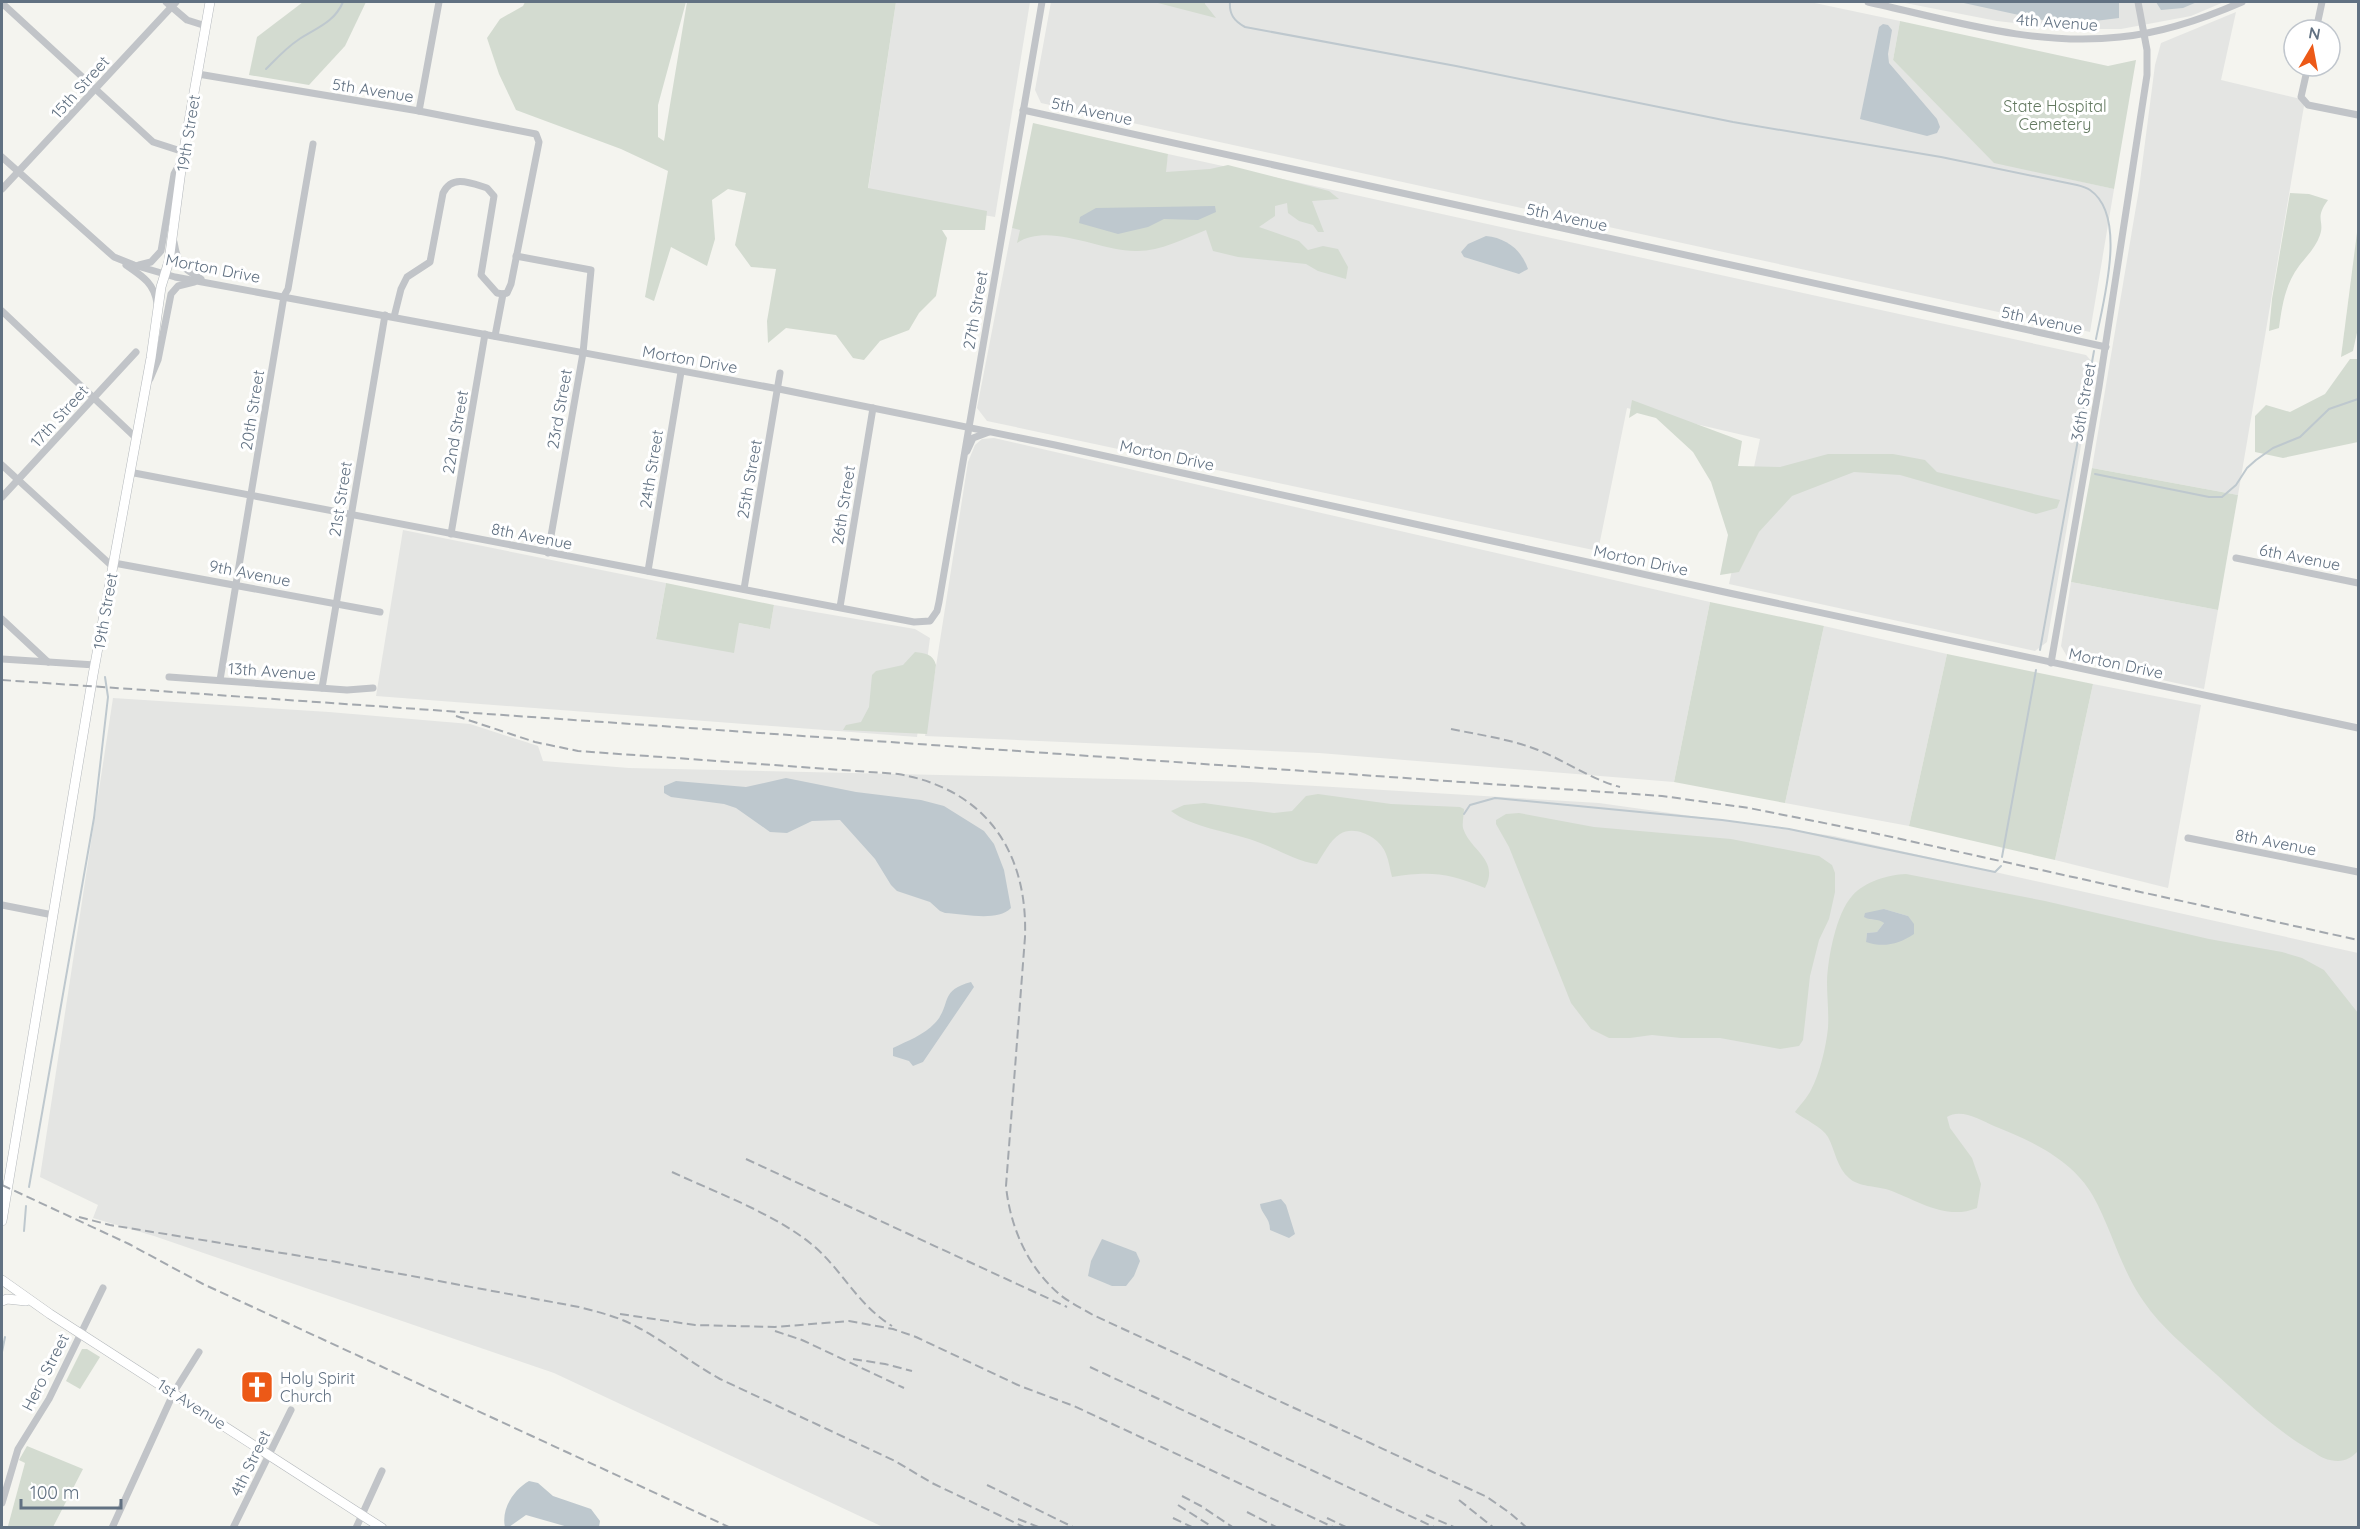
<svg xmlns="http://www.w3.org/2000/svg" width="2360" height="1529" font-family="Quicksand,sans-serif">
<rect width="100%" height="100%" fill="#f4f4ef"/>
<g fill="#e4e5e3">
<polygon points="896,2 1030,2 995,217 867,196"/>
<polygon points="1051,2 1810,2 1900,21 1893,60 1994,162 2114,189 2090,332 1041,103 1035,90"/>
<polygon points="1900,2 2224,2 2191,16 2121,29 2067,29 1997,21"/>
<polygon points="2236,12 2221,80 2305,100 2238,495 2092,468 2139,189 2155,65 2161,43"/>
<polygon points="1168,154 2086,355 2095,365 2047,642 2035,651 1729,584 1760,439 1627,408 1598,551 987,421 977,408 1012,228 1152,246"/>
<polygon points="994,438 1710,602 1674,782 1319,753 925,736 968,462 975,445 982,439"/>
<polygon points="403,530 666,583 656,638 739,623 770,629 774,605 915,629 930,638 917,737 376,696"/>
<polygon points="2071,582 2218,610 2204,689 2069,660 2061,646"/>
<polygon points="1824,626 1947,654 1909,826 1785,803"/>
<polygon points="2093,684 2201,705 2168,888 2055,860"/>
<polygon points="113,698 329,712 470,724 538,746 543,761 629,768 1250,782 1599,803 1834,836 2358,953 2358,1527 883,1527 554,1373 154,1236 93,1218 98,1205 40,1177"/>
</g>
<g fill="#d3dbd0" fill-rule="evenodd">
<polygon points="303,2 366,2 345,46 309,85 249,75 257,37"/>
<path d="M525,2h371l-28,186 119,23 -2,19h-43l5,8 -11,58 -17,17 -10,17 -29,11 -16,19 -11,-2 -17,-23 -50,-7 -18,15 -1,-22 9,-52 -25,-2 -16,-22 11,-52 -18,-4 -16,11 3,39 -8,27 -36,-19 -17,54 -9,-4 23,-126 -47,-22 -105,-39 -17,-36 -12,-36 13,-19 23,-13zM686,2h1l-23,139 -6,-4v-32z"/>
<polygon points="1154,2 1205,2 1205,4 1216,18"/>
<polygon points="1900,21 2108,66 2136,60 2114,189 1994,163 1893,60"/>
<path d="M1033,123l135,31 -2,18 44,-3 18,-4 101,26 10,8 -27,2 12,31h-6l-5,-7 -14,-4 -11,-8 -1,-10 -12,3v10l-16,11 40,14 9,9 15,-4 15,3 10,18 -2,12 -28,-8 -12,-7 -68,-7 -25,-6 -7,-21c-23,9 -47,22 -71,21 -37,0 -85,-29 -118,-8l3,-13 -8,-2z"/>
<path d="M2290,193l19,1 19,6c-14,19 -3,20 -8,35 -4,12 -14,22 -21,31 -14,19 -17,40 -20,62l-10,3 3,-32z"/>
<polygon points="2358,225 2358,328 2353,351 2341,357"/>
<polygon points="2350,359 2358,359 2358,442 2283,458 2255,452 2255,416 2266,405 2290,412 2325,394"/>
<polygon points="1632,400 1742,441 1738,466 1780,467 1828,454 1893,454 1925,460 1937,472 2060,500 2057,508 2036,514 1900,475 1854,472 1792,496 1759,532 1739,572 1720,575 1728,535 1711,482 1693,452 1656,418 1637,413 1629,418"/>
<polygon points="2092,468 2238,495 2218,610 2071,582"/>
<polygon points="666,583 774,605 770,629 739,623 734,653 656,639"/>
<polygon points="1710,602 1824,626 1785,803 1674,782"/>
<path d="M915,652c10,1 18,2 21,13l-9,69 -84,-4 3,-5 15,-3 8,-15 3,-32 4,-4 27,-6z"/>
<polygon points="1947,654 2093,684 2055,860 1909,826"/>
<path d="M1318,794l73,10 69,3 4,2c0,6 -2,14 -1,19 7,23 37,31 22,60 -38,-15 -54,-17 -93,-11 -2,-7 -3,-16 -6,-23 -5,-16 -31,-30 -46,-20 -10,6 -17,21 -23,30 -22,-3 -41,-16 -62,-23 -25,-9 -64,-14 -84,-30l13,-6 20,-2 70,10 18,-2 14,-15z"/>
<polygon points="1519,813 1594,827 1731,839 1819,856 1832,865 1835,873 1835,892 1829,919 1819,940 1810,976 1803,1040 1799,1046 1780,1049 1720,1038 1681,1038 1652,1035 1630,1038 1609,1038 1591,1029 1571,1003 1509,847 1496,824 1496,820 1506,814"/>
<path d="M1906,874l139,27 164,38 73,13 20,6 22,12 34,43v438c-8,8 -15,12 -28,9 -7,-1 -13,-6 -20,-10 -38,-22 -69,-54 -102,-83 -22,-20 -47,-40 -64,-65 -23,-32 -32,-72 -51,-106 -20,-36 -63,-56 -99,-70 -13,-6 -33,-18 -47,-9l3,11 22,30 9,26 -4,24c-31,13 -60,-8 -88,-18 -12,-4 -31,-3 -40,-12 -12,-10 -14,-28 -21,-41 -6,-10 -24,-18 -33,-25 5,-7 12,-14 16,-22 9,-17 15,-43 17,-62 1,-15 -1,-31 -1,-46 1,-25 9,-68 25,-86 13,-15 36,-21 54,-22zM1884,909l24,7 -42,26 1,-9 10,-1 7,-9 -3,-3 -13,-1z"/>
<polygon points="82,1349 87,1349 100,1357 80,1389 66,1381"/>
<polygon points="27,1446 83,1469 53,1527 2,1527 8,1526 25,1463 19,1460"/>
</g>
<g fill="#bec8ce">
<polygon points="1959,2 2119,2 2119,18 2095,21 2047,21"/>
<polygon points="2156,2 2197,2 2183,8 2161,10"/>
<polygon points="1883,24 1888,25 1892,30 1888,54 1889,63 1937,119 1940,127 1937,133 1927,136 1860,119 1879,27"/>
<polygon points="1215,206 1216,212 1198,220 1164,219 1148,227 1118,234 1079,223 1080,217 1096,208"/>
<path d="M1486,236c20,2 35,13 42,33l-9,5 -55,-17 -3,-5 7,-8z"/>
<path d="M786,778l70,14 65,8 23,6 40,25 10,13 10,26 7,38c-14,14 -46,6 -66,5l-5,-2 -10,-9 -33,-11 -6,-6 -16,-26 -35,-39 -28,1 -25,12 -17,-1 -34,-24 -12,-4 -53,-7 -7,-4v-7l12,-5 70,6z"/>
<path d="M1884,909l24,7 6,8v10c-15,10 -30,14 -48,8l1,-9 10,-1 7,-9c-6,-5 -13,-2 -20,-6l1,-4z"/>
<path d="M971,982l3,5 -51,75 -10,4 -4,-5 -16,-5v-8c14,-7 31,-13 42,-25 17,-18 3,-32 36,-41z"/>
<path d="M1281,1199l5,6 9,29 -6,4 -19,-8c0,-13 -9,-16 -10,-26z"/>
<polygon points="1102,1239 1136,1252 1140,1261 1134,1276 1126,1286 1112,1286 1088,1276 1091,1261"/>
<path d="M529,1481l9,2 15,13 38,13 9,12 -1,6h-31l-42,-12 -17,12h-4c-4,-17 8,-37 24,-46z"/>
</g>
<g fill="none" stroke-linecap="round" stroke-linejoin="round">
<g stroke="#bec8ce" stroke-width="2">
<path d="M1230,2c-1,12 4,19 15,25l211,39 277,56 208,35 136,28c4,1 10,3 13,5 38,26 13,112 6,149"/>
<path d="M266,69c10,-10 20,-21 32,-29 18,-12 36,-17 45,-38"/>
<polyline points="2095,474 2209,497 2222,497 2236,485 2247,468 2256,460 2273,448 2300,437 2329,409 2358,399"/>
<polyline points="2040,650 2094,351"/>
<polyline points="1464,814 1470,805 1495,798 1722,820 1789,829 1995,872 2001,866"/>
<polyline points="2002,857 2036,670"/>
<polyline points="29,1187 94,818 108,697 105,677"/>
<polyline points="24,1231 26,1206"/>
<polyline points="2,1352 5,1337"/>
</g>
<defs>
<g id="major">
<polyline points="2,1221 93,675 151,358 161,287 169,261 183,155 210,2"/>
<polyline points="2,1280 50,1314 382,1528"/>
<polyline points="2,1301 7,1299 26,1301"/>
</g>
</defs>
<use href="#major" stroke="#b4b8bc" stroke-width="10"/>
<g stroke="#c1c4c8" stroke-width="7">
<polyline points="166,2 187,20 206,26"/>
<path d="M1868,2c82,18 167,45 252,35 42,-4 83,-18 122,-35"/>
<polyline points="2,3 153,142 184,152"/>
<polyline points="2316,30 2322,2"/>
<polyline points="2308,66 2301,97 2308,105 2358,115"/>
<polyline points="198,74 419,111 536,134 539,142 511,284 507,293 503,294 495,336"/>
<polyline points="1023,110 2106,347"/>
<polyline points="419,111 439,2"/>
<polyline points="2,157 114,257 134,265 175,277 779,389 1055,445 1729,593 2358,728"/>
<polyline points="2,189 176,2"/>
<path d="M174,242c4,23 7,25 27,37"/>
<polyline points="516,256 591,270 583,353 548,553"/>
<path d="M126,265c16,11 28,18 31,38"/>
<polyline points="139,265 151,262 161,251 174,174 180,163"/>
<polyline points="2,311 135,437"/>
<path d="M394,317l7,-28 6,-12 23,-15 13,-69c9,-19 28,-10 44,-5l7,8 -13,79 16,18 6,1"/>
<polyline points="150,379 158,360 171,294 178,286 194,282"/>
<polyline points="967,451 973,438 989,432"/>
<polyline points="2,465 113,567"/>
<polyline points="129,472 914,622 930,621 937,611 939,602 1042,2"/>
<polyline points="2,497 136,352"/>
<polyline points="451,534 485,334"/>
<polyline points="2236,558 2358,583"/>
<polyline points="114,563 380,612"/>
<polyline points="648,571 681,372"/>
<polyline points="744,589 780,373"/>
<polyline points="840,607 873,408"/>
<polyline points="2,619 48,662"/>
<polyline points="2,659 95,665"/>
<polyline points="2051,663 2099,387 2147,75 2147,50 2138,2"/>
<polyline points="169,677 347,690 373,688"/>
<polyline points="220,680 284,296 288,289 313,144"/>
<polyline points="322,688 385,315"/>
<polyline points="2188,838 2358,872"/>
<polyline points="2,905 53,915"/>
<polyline points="2,1503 18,1449 49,1399 103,1288"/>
<polyline points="112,1528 174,1392 199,1352"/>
<polyline points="233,1528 291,1410"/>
<polyline points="356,1528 382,1471"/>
</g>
<use href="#major" stroke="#fff" stroke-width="9"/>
<g stroke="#a3a8ae" stroke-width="2" stroke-dasharray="9 4.5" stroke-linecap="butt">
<polyline points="2,680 1662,796 1749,808 1869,832 2358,940"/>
<path d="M456,716l79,26 43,9 320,23c87,15 130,77 127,163l-19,249c4,40 21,80 52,107 10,9 24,15 35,22l394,182 23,16 17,15"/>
<path d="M1451,729c29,6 59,10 87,21 28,11 52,29 82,37"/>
<polyline points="746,1159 1067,1307"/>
<path d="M672,1172c47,22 104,42 143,75 29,26 43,58 77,79"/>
<polyline points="2,1185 129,1244 203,1284 731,1528"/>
<path d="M79,1217l31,8 221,36 248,46c20,5 40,10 58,20 29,15 54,36 83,52l175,82 37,22 94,45"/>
<polyline points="620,1314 695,1325 775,1327 849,1321 893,1329 916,1337 1020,1386 1074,1406 1335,1528"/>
<polyline points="775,1331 802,1340 904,1388"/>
<polyline points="853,1359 885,1364 912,1371"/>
<polyline points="1090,1367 1436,1528"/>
<polyline points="987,1485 1075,1528"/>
<polyline points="1182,1496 1201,1506 1234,1528"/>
<polyline points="1459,1500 1494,1528"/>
<polyline points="1178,1505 1214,1528"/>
<polyline points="1247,1512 1278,1528"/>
<polyline points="1426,1515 1456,1528"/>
<polyline points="1173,1518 1194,1528"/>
<polyline points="1327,1518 1348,1528"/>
<polyline points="1018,1519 1041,1528"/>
</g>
</g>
<defs>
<symbol id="church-square" viewBox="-11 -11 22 22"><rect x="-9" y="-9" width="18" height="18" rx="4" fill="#ec5917" stroke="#fff"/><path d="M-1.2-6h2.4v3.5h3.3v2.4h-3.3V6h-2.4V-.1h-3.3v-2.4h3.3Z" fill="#fff"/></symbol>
</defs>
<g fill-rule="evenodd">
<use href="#church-square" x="238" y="1368" width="38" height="38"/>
</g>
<g text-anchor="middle" stroke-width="6" stroke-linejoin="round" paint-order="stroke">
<g font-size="16" fill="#617182" stroke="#fff">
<text transform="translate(2057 22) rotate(4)" y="6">4th Avenue</text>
<text transform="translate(80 87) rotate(-48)" y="6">15th Street</text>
<text transform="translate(373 90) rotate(9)" y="6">5th Avenue</text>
<text transform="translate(1092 111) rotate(12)" y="6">5th Avenue</text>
<text transform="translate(188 133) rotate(-81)" y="6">19th Street</text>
<text transform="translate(1567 217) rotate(12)" y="6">5th Avenue</text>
<text transform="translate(213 268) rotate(11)" y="6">Morton Drive</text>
<text transform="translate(975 310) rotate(-80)" y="6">27th Street</text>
<text transform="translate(2042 320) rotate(12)" y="6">5th Avenue</text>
<text transform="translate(690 359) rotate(10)" y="6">Morton Drive</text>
<text transform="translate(2083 402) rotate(-80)" y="6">36th Street</text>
<text transform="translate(559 409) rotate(-80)" y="6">23rd Street</text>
<text transform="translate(252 410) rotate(-81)" y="6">20th Street</text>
<text transform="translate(59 416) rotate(-48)" y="6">17th Street</text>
<text transform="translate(455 432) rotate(-80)" y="6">22nd Street</text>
<text transform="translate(1167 455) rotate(12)" y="6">Morton Drive</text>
<text transform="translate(651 469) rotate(-81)" y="6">24th Street</text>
<text transform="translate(749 479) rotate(-80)" y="6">25th Street</text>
<text transform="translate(340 499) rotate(-81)" y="6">21st Street</text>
<text transform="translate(843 505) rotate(-81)" y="6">26th Street</text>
<text transform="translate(532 536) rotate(11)" y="6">8th Avenue</text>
<text transform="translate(2300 557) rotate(11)" y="6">6th Avenue</text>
<text transform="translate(1641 560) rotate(12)" y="6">Morton Drive</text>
<text transform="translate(250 573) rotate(11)" y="6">9th Avenue</text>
<text transform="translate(105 611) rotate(-80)" y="6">19th Street</text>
<text transform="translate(2116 663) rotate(12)" y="6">Morton Drive</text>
<text transform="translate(272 671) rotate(4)" y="6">13th Avenue</text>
<text transform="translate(2276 842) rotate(11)" y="6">8th Avenue</text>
<text transform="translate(45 1372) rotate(-63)" y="6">Hero Street</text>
<text transform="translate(192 1404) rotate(33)" y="6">1st Avenue</text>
<text transform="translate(250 1463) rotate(-64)" y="6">4th Street</text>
</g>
<g font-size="16" fill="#637960" stroke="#fff">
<text x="2055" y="112">State Hospital<tspan x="2055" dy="18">Cemetery</tspan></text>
</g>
<g font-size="16" fill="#617182" stroke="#fff" text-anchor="start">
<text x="280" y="1384">Holy Spirit<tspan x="280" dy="18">Church</tspan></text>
</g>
</g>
<rect width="2360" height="1529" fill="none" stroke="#617182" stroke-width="6"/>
<g transform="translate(2312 48) rotate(10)"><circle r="28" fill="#ffffff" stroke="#c0c6cd" stroke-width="1.5"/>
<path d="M0-4.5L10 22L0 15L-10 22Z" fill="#ec5917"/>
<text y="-9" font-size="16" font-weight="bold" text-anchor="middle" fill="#617182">N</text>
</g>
<path d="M21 1499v9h100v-9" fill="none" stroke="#617182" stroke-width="3"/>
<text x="30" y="1499" font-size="18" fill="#617182" stroke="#ffffff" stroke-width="4.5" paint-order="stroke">100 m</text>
</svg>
